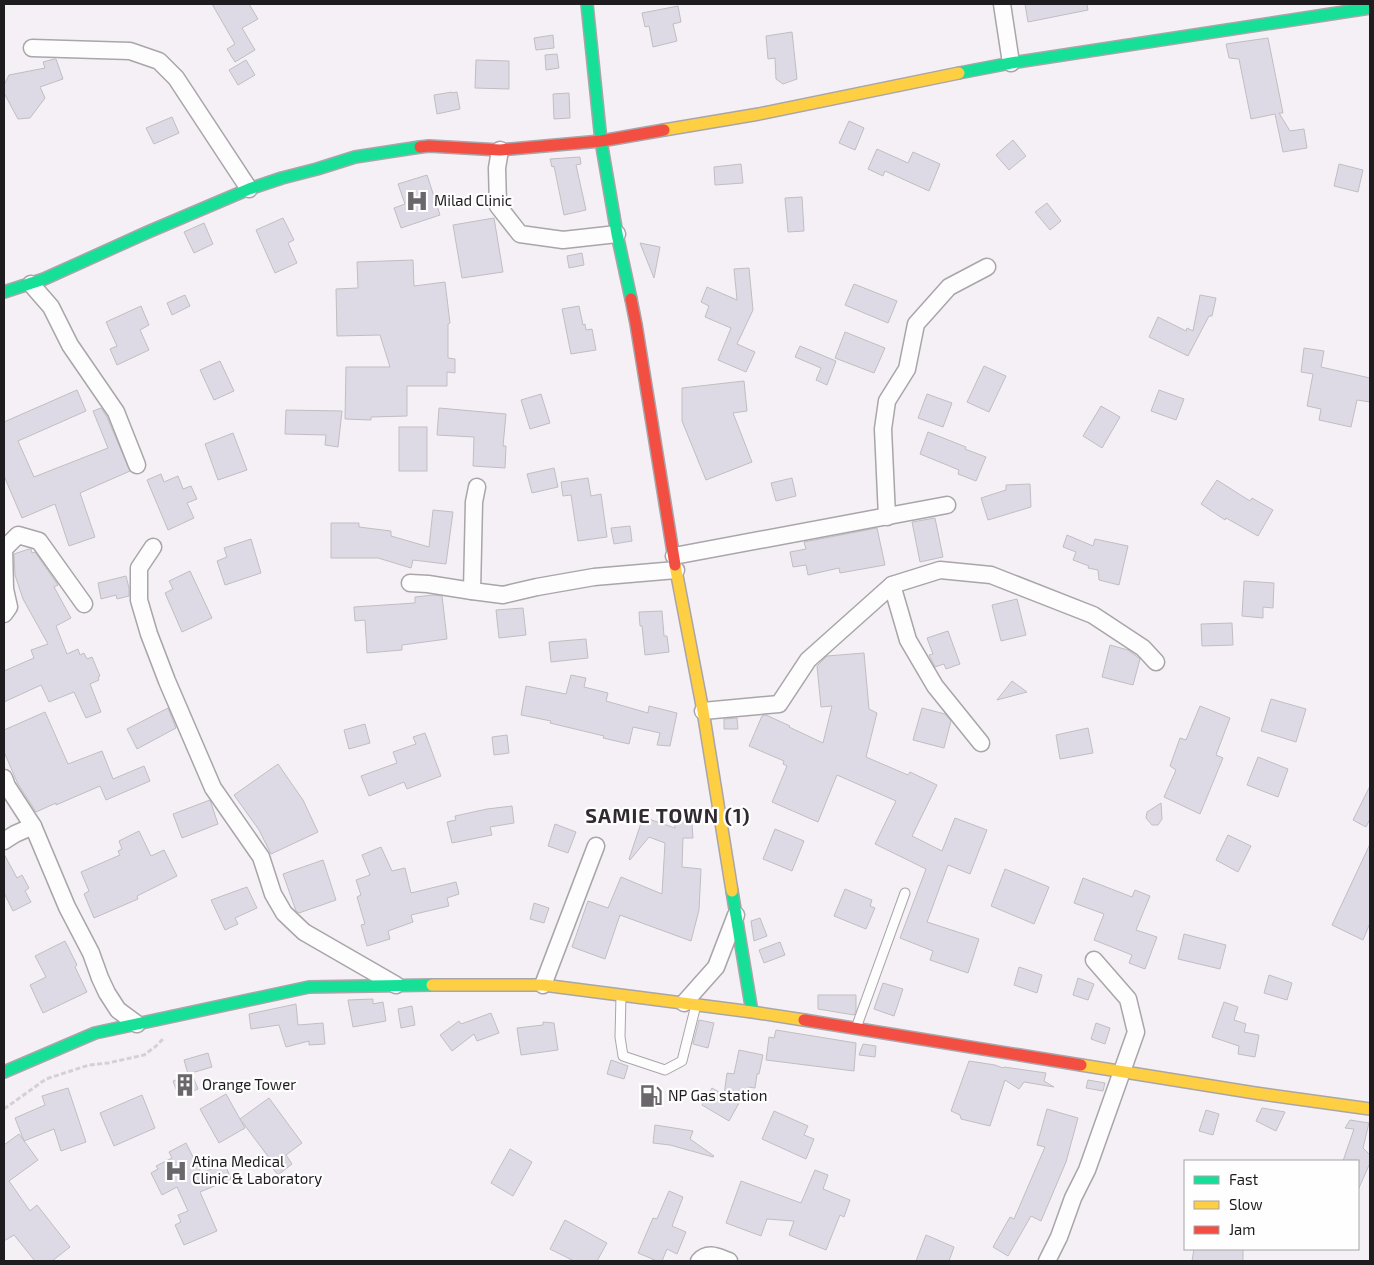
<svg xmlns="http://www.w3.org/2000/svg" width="1374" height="1265" font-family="'Exo 2',sans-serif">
<rect width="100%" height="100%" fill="#f5f0f5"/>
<g fill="#dedae5" stroke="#c1bec2">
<polygon points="212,4 249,4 258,19 242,28 255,50 235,62 227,49 235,44"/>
<polygon points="1025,4 1087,4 1088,10 1028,22"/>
<polygon points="678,6 681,22 673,24 677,41 653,47 649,26 645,27 642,13"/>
<polygon points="792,32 797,79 783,84 776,79 775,58 768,59 766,36"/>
<polygon points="553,35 554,48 536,50 534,38"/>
<polygon points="1268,38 1283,113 1279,113 1290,131 1304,129 1307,148 1283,152 1275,114 1251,119 1239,59 1229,58 1226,44"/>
<polygon points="557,54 559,68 546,70 545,55"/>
<polygon points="54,59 56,59 63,79 40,87 45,98 30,118 18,119 4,93 4,85 9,75 45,68 43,62"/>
<polygon points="246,60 255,75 238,85 229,70"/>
<polygon points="476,60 509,61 509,89 475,88"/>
<polygon points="452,92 452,93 457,92 460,109 437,114 434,95"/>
<polygon points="569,93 570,118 554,119 553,94"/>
<polygon points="172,117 179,133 154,144 146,128"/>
<polygon points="849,121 864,128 855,150 839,143"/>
<polygon points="1013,140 1026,156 1009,170 996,155"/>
<polygon points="877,149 908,163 913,152 940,164 929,191 885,171 883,176 868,169"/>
<polygon points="580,157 581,164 576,165 586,210 564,215 554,166 552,167 550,159"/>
<polygon points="741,164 743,183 715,185 714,167"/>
<polygon points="1339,164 1363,170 1358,192 1334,186"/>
<polygon points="427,175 440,215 401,228 394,208 405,204 398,184"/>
<polygon points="802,197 804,231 788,232 785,198"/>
<polygon points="1047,203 1061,221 1050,230 1035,212"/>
<polygon points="283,218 294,240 288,243 297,263 275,273 256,230"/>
<polygon points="494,218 503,272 462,278 453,225"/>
<polygon points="204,223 213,244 194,253 184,232"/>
<polygon points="640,243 660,247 654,278"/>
<polygon points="582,253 584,265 569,268 567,256"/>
<polygon points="413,260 414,286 445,282 450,323 448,324 448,358 455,359 455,373 447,372 447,386 407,386 407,416 371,417 371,420 345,419 346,367 390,367 380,335 337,336 336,289 358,288 357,262"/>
<polygon points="749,268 753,310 737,344 755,352 746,372 718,360 731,328 705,317 709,306 701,302 707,287 737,300 734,269"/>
<polygon points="854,284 897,301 888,323 845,305"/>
<polygon points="185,295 190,306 172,315 167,303"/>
<polygon points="1200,295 1216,298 1212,316 1209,316 1188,356 1149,337 1158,317 1186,331 1187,328 1193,331"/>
<polygon points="141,306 149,325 140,330 149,350 117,365 110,349 117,346 106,322"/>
<polygon points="579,306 583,325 585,324 586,330 592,329 596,350 571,354 562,309"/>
<polygon points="845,332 885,348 874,373 835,358"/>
<polygon points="800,346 836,361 827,385 816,380 821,368 795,357"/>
<polygon points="1304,348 1324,351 1321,367 1370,378 1370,402 1357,400 1351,427 1319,420 1321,409 1307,406 1313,374 1301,372"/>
<polygon points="220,361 234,391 214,400 200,370"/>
<polygon points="984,366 1006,376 989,412 967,402"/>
<polygon points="744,381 747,411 733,413 752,462 706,480 682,421 682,388"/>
<polygon points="77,390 86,411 18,441 34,477 108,448 93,411 101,408 107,417 130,471 80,493 95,537 69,546 55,504 22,518 4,476 4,422"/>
<polygon points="1159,390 1184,399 1176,420 1151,411"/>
<polygon points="541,394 550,423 530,429 521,400"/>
<polygon points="927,394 952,403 943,427 918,418"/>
<polygon points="1101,406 1120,417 1102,448 1083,436"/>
<polygon points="439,408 506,414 503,446 506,446 505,468 473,466 474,437 437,435"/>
<polygon points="286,410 342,411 338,447 325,445 326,435 285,434"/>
<rect x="399" y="427" width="28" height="44"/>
<polygon points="928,432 966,447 965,449 986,457 976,481 958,474 959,470 920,454"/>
<polygon points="233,433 247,470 218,480 205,444"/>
<polygon points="554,468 558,487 532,493 527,474"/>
<polygon points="161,474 164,482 178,476 183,489 191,486 197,499 187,503 194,518 168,530 147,480"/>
<polygon points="588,478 591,496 601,494 607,537 578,541 571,495 563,496 561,482"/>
<polygon points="792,478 796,496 776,501 771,483"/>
<polygon points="1217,480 1250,501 1252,498 1273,510 1258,536 1226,518 1225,520 1201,504"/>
<polygon points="1030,484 1031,507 988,520 981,498 1006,490 1006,485"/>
<polygon points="433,510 453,512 446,564 413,560 411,568 378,558 331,558 331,523 359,523 359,527 391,531 391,536 429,547"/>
<polygon points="935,518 943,557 920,562 912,522"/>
<polygon points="630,526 632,541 614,544 611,528"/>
<polygon points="877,528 885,565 840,573 839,568 808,575 806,565 793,567 790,552 806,549 804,542"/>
<polygon points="1067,535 1093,546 1095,539 1128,546 1119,585 1099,580 1098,570 1088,568 1089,566 1073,560 1076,552 1063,547"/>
<polygon points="251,539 261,573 225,585 217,561 227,557 224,548"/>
<polygon points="29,549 31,549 32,553 35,552 58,585 54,587 71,618 56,626 67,654 78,649 80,655 84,653 87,659 92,657 100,676 98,677 99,680 90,684 101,712 86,718 74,692 49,702 41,685 4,702 4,671 34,658 31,650 48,644 23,599 15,575 14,554"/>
<polygon points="190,571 212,618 182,632 165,593 173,589 169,581"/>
<polygon points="126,576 129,588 129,596 117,599 116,595 101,599 98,583"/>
<polygon points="1244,581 1274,583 1273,608 1263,607 1263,618 1242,616"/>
<polygon points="433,595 442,596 447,639 402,645 402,650 367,653 365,620 355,621 354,607 415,603 415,597"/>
<polygon points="1017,599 1026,635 1001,641 992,605"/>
<polygon points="523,608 526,635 499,638 496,610"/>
<polygon points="662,611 664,636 667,636 669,652 645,655 642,626 640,626 639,612"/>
<polygon points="1232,623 1233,645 1202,646 1201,624"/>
<polygon points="948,631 960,664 946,669 944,664 935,667 929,655 933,654 927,638"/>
<polygon points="586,639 588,658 551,662 549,642"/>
<polygon points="1110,645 1128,650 1140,659 1133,685 1102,677"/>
<polygon points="864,653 869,709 877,713 866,757 908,775 910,772 937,785 912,836 942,851 955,818 987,830 970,874 948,865 927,922 979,939 968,973 930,960 933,951 900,938 926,869 875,844 896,801 837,775 818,822 772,802 787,766 783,764 784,761 749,746 762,716 766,715 790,726 789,727 823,743 832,706 821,707 817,666 827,656"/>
<polygon points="571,675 586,678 584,687 608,693 606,701 648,713 649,706 677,713 670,746 657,745 660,733 633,727 629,744 603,738 604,736 550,723 551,721 521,715 526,686 566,694"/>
<polygon points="1012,681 1027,692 997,700"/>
<polygon points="1271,699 1306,709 1296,742 1261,731"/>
<polygon points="1200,706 1230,718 1216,755 1223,758 1200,814 1164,797 1176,770 1170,766 1180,738 1186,740"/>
<polygon points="168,708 176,728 137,749 127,729"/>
<polygon points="922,708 945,714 951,721 944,748 913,740"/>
<polygon points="45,712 68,764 102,751 113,779 144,766 150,781 106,800 100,786 56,805 56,803 36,812 18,784 4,752 4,730"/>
<polygon points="737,718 738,729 724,729 724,719"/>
<polygon points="365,724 370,743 349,749 344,730"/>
<polygon points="1088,728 1093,753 1060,759 1056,735"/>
<polygon points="425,733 441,776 407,789 404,782 369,796 361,776 397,763 393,752 416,744 413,737"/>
<polygon points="507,735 509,753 494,755 492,737"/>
<polygon points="1258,757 1288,769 1278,797 1247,785"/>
<polygon points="278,764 303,800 318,832 271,854 259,830 234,795"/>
<polygon points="1370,786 1370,819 1366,827 1353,820"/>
<polygon points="210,800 218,824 182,838 173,814"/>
<polygon points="1161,803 1162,819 1158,825 1152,825 1146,818 1147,812"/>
<polygon points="512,806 514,823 490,827 492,835 452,843 447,822 456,820 455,816 487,809"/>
<polygon points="691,812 693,838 683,838 682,867 701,869 699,910 691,941 620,915 605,959 572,947 588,901 608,908 621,877 662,894 665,843 649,837 630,860 629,859 643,817 675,828 674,813"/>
<polygon points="555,824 576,832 568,853 548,846"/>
<polygon points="775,829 804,841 792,871 763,859"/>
<polygon points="139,831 151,856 164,850 177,876 137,896 138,899 94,918 84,894 89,891 81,872 120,855 118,851 122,849 119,841"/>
<polygon points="1228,835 1251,846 1238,872 1216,860"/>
<polygon points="1370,844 1370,923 1363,940 1332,925"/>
<polygon points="381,847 392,871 405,868 411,893 456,882 459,894 447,898 449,906 411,915 413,922 388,931 390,939 367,946 361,925 365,924 357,897 361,895 356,880 370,875 362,855"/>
<polygon points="4,854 17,878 22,875 29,888 25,891 31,902 13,911 4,893"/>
<polygon points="323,860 336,900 299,913 296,911 283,874"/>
<polygon points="1005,869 1049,887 1034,924 991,906"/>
<polygon points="1083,878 1132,897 1135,890 1150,896 1136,930 1157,937 1145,969 1129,963 1132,955 1094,940 1104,914 1074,903"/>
<polygon points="247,887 257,908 235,918 238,924 225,930 211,900"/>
<polygon points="845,889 872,900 870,906 875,908 866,929 834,916"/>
<polygon points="534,903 549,908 544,923 530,919"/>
<polygon points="760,918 767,936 754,941 751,921"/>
<polygon points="1184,934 1226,945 1220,969 1178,959"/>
<polygon points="65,941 77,965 75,967 87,992 43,1013 30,985 46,977 35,956"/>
<polygon points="780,942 785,955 764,963 759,950"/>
<polygon points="1019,967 1042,975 1037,993 1014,985"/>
<polygon points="1269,975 1292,983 1287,1000 1264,993"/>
<polygon points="1078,978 1094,984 1088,1000 1073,995"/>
<polygon points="883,983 903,989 894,1016 874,1009"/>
<polygon points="818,995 856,995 856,1010 854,1015 818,1009"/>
<polygon points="373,999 373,1004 383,1002 386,1021 353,1027 348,1000"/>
<polygon points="1224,1002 1238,1007 1234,1020 1246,1024 1244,1032 1259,1035 1255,1057 1238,1054 1239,1046 1212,1037"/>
<polygon points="296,1004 298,1025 323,1023 325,1044 309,1045 309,1041 286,1047 279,1025 251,1029 249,1014"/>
<polygon points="412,1006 415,1025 401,1028 398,1009"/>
<polygon points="491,1013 499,1033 477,1041 474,1034 452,1051 440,1035 459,1021 461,1024"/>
<polygon points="699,1020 714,1023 708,1048 693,1044"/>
<polygon points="543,1022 554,1023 558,1050 521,1055 517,1028 543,1025"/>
<polygon points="1096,1023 1110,1028 1105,1044 1091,1039"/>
<polygon points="776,1030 856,1043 854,1071 766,1060 769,1037 774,1038"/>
<polygon points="863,1044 876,1046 875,1057 859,1055"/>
<polygon points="739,1050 763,1055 759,1074 757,1074 755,1088 748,1087 729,1121 702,1105 712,1088 724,1095 727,1073 734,1074"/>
<polygon points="208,1053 212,1067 188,1074 184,1060"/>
<polygon points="611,1060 628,1066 624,1079 607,1074"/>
<polygon points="969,1061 995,1065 1003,1068 1004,1067 1046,1073 1044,1081 1054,1087 1024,1082 1019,1089 1005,1080 990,1126 961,1119 960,1115 951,1111"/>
<polygon points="192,1074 198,1089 179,1097 173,1081"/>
<polygon points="1088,1080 1105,1083 1103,1091 1086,1088"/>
<polygon points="68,1088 86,1142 61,1151 54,1129 24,1141 15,1118 45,1105 42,1096"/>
<polygon points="226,1094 245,1128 219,1143 200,1109"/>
<polygon points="142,1095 155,1128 114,1146 100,1113"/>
<polygon points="269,1098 302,1143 286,1155 292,1164 278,1175 267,1161 270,1159 240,1119"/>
<polygon points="1262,1108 1285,1112 1276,1131 1256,1121"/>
<polygon points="1047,1109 1078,1118 1066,1162 1041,1221 1031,1216 1008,1256 993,1247 1010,1217 1014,1219 1045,1147 1037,1145"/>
<polygon points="1206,1110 1219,1114 1213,1135 1199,1131"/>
<polygon points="774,1111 808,1126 804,1135 814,1139 806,1159 762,1139"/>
<polygon points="1350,1120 1369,1123 1363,1148 1370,1155 1370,1163 1358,1190 1358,1161 1343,1161 1354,1129 1345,1128"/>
<polygon points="655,1125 693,1131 690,1139 714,1156 713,1157 670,1145 653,1143"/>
<polygon points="19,1134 38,1160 9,1181 30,1211 37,1205 70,1247 52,1261 35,1261 14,1235 4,1241 4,1145"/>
<polygon points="186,1143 201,1173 225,1164 231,1179 200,1192 217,1231 184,1245 175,1225 181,1222 178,1215 188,1211 177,1187 162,1195 151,1173 158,1169 156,1166 172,1158 169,1152"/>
<polygon points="510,1149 532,1162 513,1196 491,1183"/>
<polygon points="815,1170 828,1175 823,1189 850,1200 844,1217 840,1215 826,1250 789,1235 794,1221 767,1219 761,1236 726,1223 741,1181 801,1203"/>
<polygon points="669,1191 683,1197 672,1226 686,1232 677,1254 667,1249 662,1261 657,1261 638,1253 653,1218 657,1219"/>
<polygon points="565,1220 607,1243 597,1261 574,1261 550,1249"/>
<polygon points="926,1235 954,1247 949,1261 916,1261"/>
<polygon points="1194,1249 1243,1249 1243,1261 1192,1261"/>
</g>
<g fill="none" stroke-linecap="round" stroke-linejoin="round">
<defs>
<g id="lane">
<polyline points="621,996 620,1037 623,1056 665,1070 682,1061 696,1005"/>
<polyline points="856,1028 905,893"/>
</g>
<g id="street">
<polyline points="1002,4 1011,63"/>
<polyline points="32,48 130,51 159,61 176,78 249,189"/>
<polyline points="500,150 497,168 498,206 520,234 563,240 617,234"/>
<polyline points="31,284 51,307 70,345 116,412 137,465"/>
<polyline points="477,487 474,502 472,591 503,595 537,587 594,577 676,570"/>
<polyline points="887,517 883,429 887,401 907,369 916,324 949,287 987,267"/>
<polyline points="153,547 139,568 139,600 149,634 167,681 213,788 261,857 273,894 284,913 304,932 396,985"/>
<polyline points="674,556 947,505"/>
<polyline points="410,583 428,584 472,591"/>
<polyline points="892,585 908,640 935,686 981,743"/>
<polyline points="4,614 9,607 5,589 4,549 18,535 39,541 84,604"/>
<polyline points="703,711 779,704 808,660 892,585 940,570 991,575 1093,615 1143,648 1156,662"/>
<polyline points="4,778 7,786 33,826"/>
<polyline points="4,841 15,834 33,826 67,907 91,953 100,978 107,993 118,1010 137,1024"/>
<polyline points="543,985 596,846"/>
<polyline points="684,1003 716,967 736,915"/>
<path d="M699,1261c9,-10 19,-4 30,0"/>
<polyline points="1047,1261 1059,1237 1073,1198 1087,1170 1136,1032 1128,999 1094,960"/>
</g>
<g id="fast">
<polyline points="587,4 601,141 617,234 631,299"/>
<polyline points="959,73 1011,63 1370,8"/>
<polyline points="4,292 44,279 148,232 249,189 282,178 317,169 355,157 420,147"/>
<polyline points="732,891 752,1012"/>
<polyline points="4,1072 95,1033 309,987 432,985"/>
</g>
<g id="slow">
<polyline points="664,130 759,114 959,73"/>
<polyline points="675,565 703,711 732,891"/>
<polyline points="432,985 543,985 752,1012 804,1020"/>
<polyline points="1081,1065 1255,1093 1370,1109"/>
</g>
<g id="jam">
<polyline points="420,147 429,146 500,150 601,141 664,130"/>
<polyline points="631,299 636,324 675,565"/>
<polyline points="804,1020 1081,1065"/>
</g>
</defs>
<use href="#lane" stroke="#a9a5a9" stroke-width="11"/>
<use href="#street" stroke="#a9a5a9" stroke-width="19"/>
<use href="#fast" stroke="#a9a5a9" stroke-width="14"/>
<use href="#slow" stroke="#a9a5a9" stroke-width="14"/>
<use href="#jam" stroke="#a9a5a9" stroke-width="14"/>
<polyline stroke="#d3d1d4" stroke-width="3" stroke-dasharray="5 2.5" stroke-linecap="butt" points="4,1109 46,1079 89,1065 108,1063 144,1055 155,1047 163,1039"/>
<use href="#lane" stroke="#fefdfe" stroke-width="9"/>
<use href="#street" stroke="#fefdfe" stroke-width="16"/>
<use href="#fast" stroke="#16e098" stroke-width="11"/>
<use href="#slow" stroke="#ffcf43" stroke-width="11"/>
<use href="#jam" stroke="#f24e42" stroke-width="11"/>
</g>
<defs>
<symbol id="hospital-bare" viewBox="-9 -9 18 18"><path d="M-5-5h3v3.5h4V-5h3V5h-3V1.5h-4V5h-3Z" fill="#6a666b" stroke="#fefefe" stroke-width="2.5" paint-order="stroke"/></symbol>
<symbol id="building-bare" viewBox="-9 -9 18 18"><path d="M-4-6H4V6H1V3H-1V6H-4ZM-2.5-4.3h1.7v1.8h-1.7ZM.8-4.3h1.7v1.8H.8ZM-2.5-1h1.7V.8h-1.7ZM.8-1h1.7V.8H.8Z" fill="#6a666b" stroke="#fefefe" stroke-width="2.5" paint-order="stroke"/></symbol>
<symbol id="fuel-bare" viewBox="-9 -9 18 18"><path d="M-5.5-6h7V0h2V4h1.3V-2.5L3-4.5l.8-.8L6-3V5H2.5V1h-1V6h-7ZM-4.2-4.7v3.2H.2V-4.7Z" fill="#6a666b" stroke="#fefefe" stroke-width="2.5" paint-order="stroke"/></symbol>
</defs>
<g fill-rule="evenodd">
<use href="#hospital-bare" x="401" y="185" width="32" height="32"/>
<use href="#building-bare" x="169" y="1069" width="32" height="32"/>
<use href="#fuel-bare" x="635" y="1080" width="32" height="32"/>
<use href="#hospital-bare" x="160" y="1155" width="32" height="32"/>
</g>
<g text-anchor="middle" stroke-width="4.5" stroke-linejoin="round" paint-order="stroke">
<g font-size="15" fill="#1f1c20" stroke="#fefefe" text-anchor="start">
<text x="434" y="206">Milad Clinic</text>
<text x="202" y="1090">Orange Tower</text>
<text x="668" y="1101">NP Gas station</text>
<text x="192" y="1167">Atina Medical<tspan x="192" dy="17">Clinic &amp; Laboratory</tspan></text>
</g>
<g font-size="20" font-weight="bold" letter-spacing="1" fill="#312a32" stroke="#fefefe">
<text x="668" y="823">SAMIE TOWN (1)</text>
</g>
</g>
<rect width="1374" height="1265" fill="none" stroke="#1f1c20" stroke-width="10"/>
<rect x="1184" y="1160" width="175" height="90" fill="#fefefe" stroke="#a5a4a5"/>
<rect x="1194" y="1176" width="25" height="8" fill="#16e098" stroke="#a5a4a5"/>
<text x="1229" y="1185" font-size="15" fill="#1f1c20">Fast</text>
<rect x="1194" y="1201" width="25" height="8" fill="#ffcf43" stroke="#a5a4a5"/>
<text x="1229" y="1210" font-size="15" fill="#1f1c20">Slow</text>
<rect x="1194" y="1226" width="25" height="8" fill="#f24e42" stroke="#a5a4a5"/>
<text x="1229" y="1235" font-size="15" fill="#1f1c20">Jam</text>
</svg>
